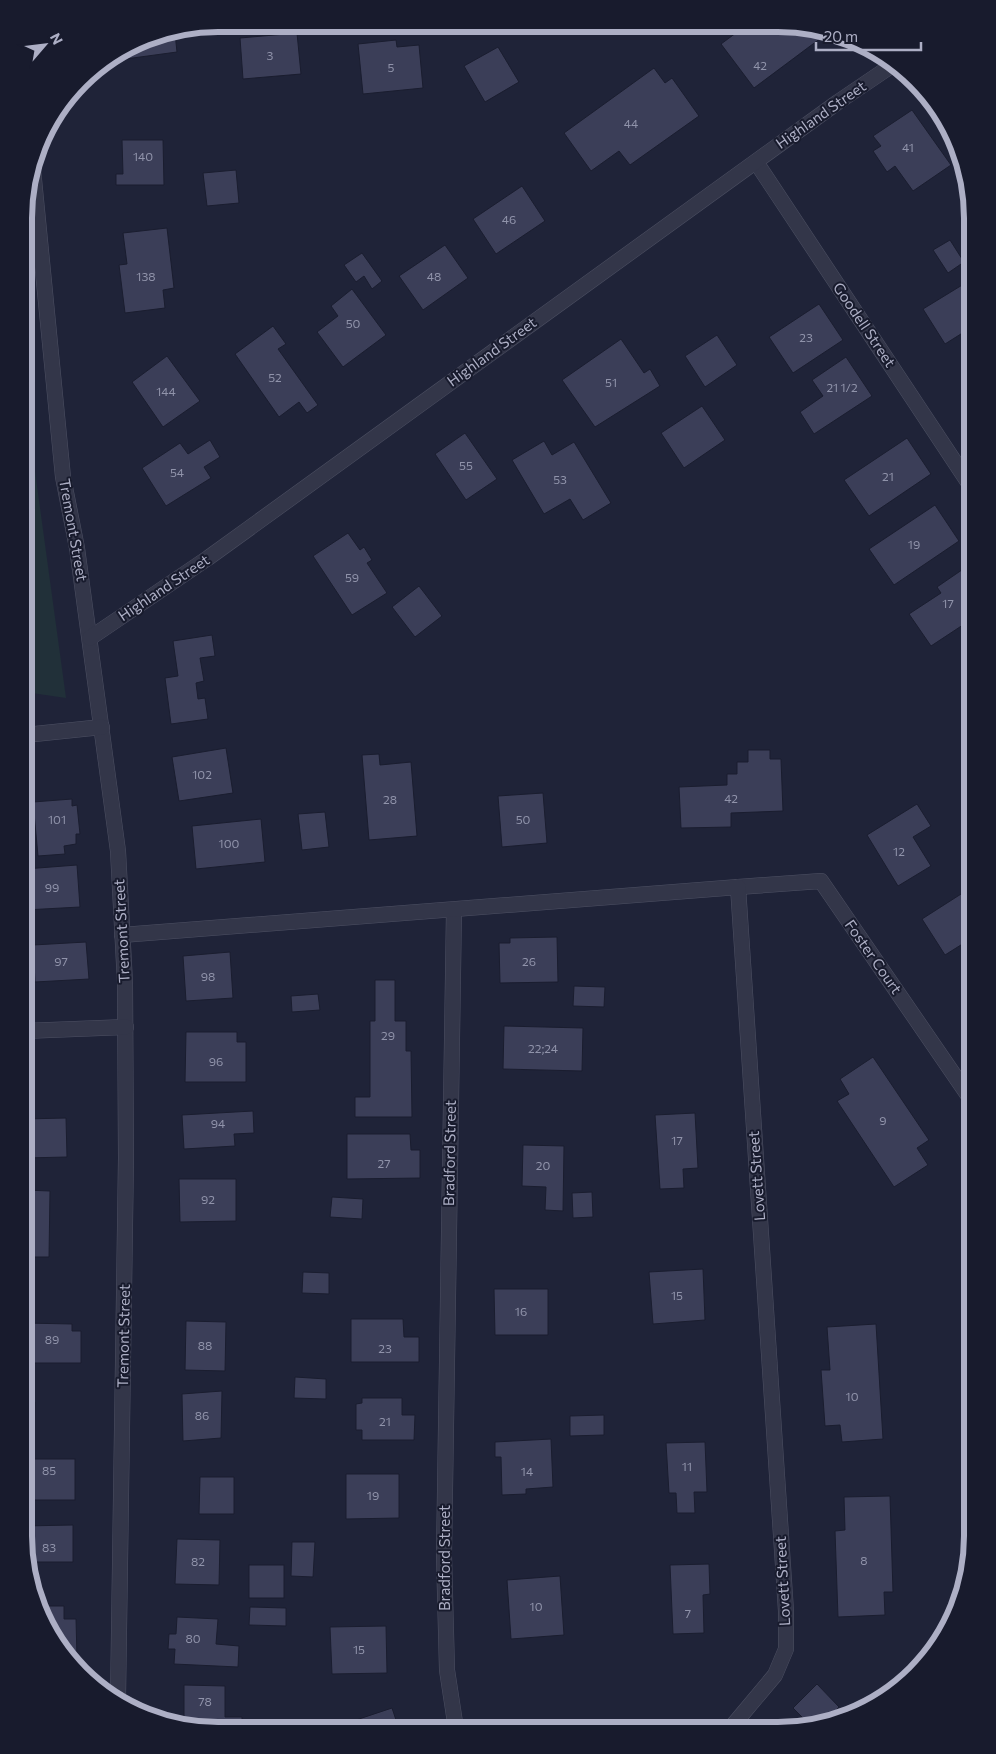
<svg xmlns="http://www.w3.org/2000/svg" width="996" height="1754" font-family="Commissioner,sans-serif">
<rect width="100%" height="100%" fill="#1f2338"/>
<polygon fill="#213039" points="25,398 66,698 25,692"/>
<g fill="#3b3e58" stroke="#1a1d2f">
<polygon points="744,27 815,27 829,32 754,88 721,44"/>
<polygon points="175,33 177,52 118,60 118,55 144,38"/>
<polygon points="297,33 301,74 243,79 240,38"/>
<polygon points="396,40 397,47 419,45 423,88 363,94 358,44"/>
<polygon points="498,47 519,82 485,102 464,66"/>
<polygon points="654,68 665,83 672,78 699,116 630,165 619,151 591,171 564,133"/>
<polygon points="912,110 951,165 913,191 895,166 887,172 873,151 881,146 873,136"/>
<polygon points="122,140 163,140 164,185 116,185 116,174 123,174"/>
<polygon points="236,170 239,203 207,206 203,173"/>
<polygon points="522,186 545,221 496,254 473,219"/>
<polygon points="167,228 174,288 163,290 165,308 125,313 119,265 127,264 123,233"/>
<polygon points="950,240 964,262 948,273 933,250"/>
<polygon points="445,245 468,278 423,310 399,276"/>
<polygon points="362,253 382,281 372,289 364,276 356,282 344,265"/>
<polygon points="972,279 972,327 945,344 923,309"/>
<polygon points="352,289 386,335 343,367 317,332 338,316 331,306"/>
<polygon points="819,304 843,340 793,373 769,337"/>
<polygon points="273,326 286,344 278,349 318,405 307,413 299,402 279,417 235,354"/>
<polygon points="717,335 737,365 705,387 685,356"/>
<polygon points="621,339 644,373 650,369 660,386 595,427 562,380"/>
<polygon points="167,356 200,401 163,427 132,382"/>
<polygon points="846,357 872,396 814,434 800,412 823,396 812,380"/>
<polygon points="702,406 725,440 684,468 661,433"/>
<polygon points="465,433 497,479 466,500 435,454"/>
<polygon points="907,438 931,474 869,516 844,480"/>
<polygon points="210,440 220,457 204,467 211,478 166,506 142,468 180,443 188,454"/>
<polygon points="544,441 552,455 574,442 611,503 583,520 570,499 544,514 512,460"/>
<polygon points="935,505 959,541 894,585 869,549"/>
<polygon points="348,533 360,550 364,547 372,560 367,563 387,593 352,615 313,556"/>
<polygon points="972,563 972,619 931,646 909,614 941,593 937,587"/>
<polygon points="419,586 442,616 415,637 392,607"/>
<polygon points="212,635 215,656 200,658 204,681 196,683 198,699 205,698 208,719 171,724 165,678 178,676 173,641"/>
<polygon points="226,748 233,793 179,801 172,757"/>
<polygon points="748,750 770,750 770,759 781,759 783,811 731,813 731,827 681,828 679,787 727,785 727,774 737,774 737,762 748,762"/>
<polygon points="379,754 380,765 411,762 417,836 369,840 362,755"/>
<polygon points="543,793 547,843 502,847 498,796"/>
<polygon points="72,799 72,806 77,805 80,834 76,834 76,844 64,846 65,854 38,856 33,802"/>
<polygon points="917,804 931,826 913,837 931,866 898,886 867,835"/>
<polygon points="325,812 329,847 302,850 298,814"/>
<polygon points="261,819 265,862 196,869 192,826"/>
<polygon points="77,865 80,907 25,910 25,869"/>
<polygon points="972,887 972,938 945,955 922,919"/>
<polygon points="557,937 558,982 500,983 499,943 510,943 510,938"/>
<polygon points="86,942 89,979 35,982 33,945"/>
<polygon points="230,952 233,998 186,1001 183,956"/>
<polygon points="972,959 972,983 962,965"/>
<polygon points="375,980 395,980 395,1021 406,1021 406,1051 411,1051 412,1117 355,1117 355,1097 370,1097 370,1021 375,1021"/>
<polygon points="574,986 605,987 604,1007 573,1006"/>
<polygon points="318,994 320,1010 292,1012 291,996"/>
<polygon points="504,1026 583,1028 582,1071 503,1069"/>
<polygon points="186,1032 237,1032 237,1042 246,1042 246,1082 185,1082"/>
<polygon points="873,1057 929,1140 917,1148 928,1165 894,1187 837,1101 849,1094 840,1079"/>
<polygon points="253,1111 254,1133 234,1134 235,1146 184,1149 182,1115"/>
<polygon points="695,1113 698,1168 683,1169 684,1188 660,1189 655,1115"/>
<polygon points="66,1118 67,1157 24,1158 24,1119"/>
<polygon points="347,1134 410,1134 411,1150 420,1150 420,1178 347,1179"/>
<polygon points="523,1145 564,1146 563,1211 545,1210 546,1187 522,1186"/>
<polygon points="179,1179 236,1179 236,1221 180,1222"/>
<polygon points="24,1190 50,1191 49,1257 24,1257"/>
<polygon points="592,1192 593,1217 573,1218 572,1193"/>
<polygon points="332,1197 363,1199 362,1219 330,1217"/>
<polygon points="703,1269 705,1320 653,1324 649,1272"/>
<polygon points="303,1272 329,1273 329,1294 302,1293"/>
<polygon points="494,1289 548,1289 548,1335 495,1335"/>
<polygon points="351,1319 403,1319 404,1337 419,1337 419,1362 351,1362"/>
<polygon points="186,1321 226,1322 225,1371 185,1370"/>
<polygon points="24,1323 72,1324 72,1331 81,1331 81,1363 25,1363"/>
<polygon points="876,1324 883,1439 842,1442 840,1425 825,1426 821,1370 830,1370 827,1327"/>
<polygon points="295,1377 326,1379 326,1399 294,1398"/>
<polygon points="222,1391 221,1438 183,1441 182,1394"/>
<polygon points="362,1398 402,1398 402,1415 415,1415 414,1440 362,1440 362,1430 356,1430 356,1404 362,1403"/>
<polygon points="24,1402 35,1402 34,1439 24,1439"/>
<polygon points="604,1415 604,1435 570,1436 570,1416"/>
<polygon points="551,1439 553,1487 526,1489 526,1494 502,1495 501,1457 495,1457 495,1442"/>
<polygon points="705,1442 707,1492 694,1492 695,1513 677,1513 676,1493 669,1493 666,1443"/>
<rect x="24" y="1459" width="51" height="41"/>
<polygon points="346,1474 399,1474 399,1518 346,1519"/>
<polygon points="200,1477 234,1477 234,1514 199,1514"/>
<polygon points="890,1496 893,1592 884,1592 885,1615 838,1617 835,1531 845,1530 844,1497"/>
<polygon points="73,1525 73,1562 28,1562 24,1526"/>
<polygon points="177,1539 220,1540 219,1585 175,1584"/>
<polygon points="292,1542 315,1542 313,1577 291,1576"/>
<polygon points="709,1564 710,1594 703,1595 704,1633 673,1634 670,1565"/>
<rect x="249" y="1565" width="35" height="33"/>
<polygon points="560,1576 564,1635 511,1639 507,1580"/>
<polygon points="38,1606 64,1606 64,1619 76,1619 77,1658 70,1658 57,1644"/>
<polygon points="250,1607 286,1608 286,1626 249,1625"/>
<polygon points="177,1617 218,1619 216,1644 239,1646 238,1667 174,1664 175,1649 168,1649 169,1634 176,1634"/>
<polygon points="386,1626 387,1673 332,1674 330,1627"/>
<polygon points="817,1684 839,1707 823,1723 810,1725 793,1708"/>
<polygon points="184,1685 225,1686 225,1717 242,1717 242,1729 193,1729 184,1726"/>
<polygon points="392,1708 399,1729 333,1729 332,1728"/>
</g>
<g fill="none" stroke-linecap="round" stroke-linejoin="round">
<defs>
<g id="minor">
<polyline points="756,162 972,488"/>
<polyline points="33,169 63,477 77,548 118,851 125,983 126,1158 118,1699"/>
<polyline points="90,638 208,558 838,102 894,64"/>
<polyline points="25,735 102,727"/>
<polyline points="738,887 821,881 972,1101"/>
<polyline points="454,910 444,1555 447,1670 456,1729"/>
<polyline points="122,935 738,887 786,1611 786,1649 775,1675 729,1730"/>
<polyline points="24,1031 126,1027"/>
</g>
</defs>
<use href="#minor" stroke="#4d5063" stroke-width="16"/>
<use href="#minor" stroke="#333649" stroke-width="15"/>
</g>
<g text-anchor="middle" stroke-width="4" stroke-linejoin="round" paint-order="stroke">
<g font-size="12" fill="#9093aa">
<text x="270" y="60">3</text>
<text x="760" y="70">42</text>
<text x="391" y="72">5</text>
<text x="631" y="128">44</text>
<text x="908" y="152">41</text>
<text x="143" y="161">140</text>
<text x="509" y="224">46</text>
<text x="146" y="281">138</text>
<text x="434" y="281">48</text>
<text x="353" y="328">50</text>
<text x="806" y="342">23</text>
<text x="275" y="382">52</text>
<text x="611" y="387">51</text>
<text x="842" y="392">21 1/2</text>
<text x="166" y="396">144</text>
<text x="466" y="470">55</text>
<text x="177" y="477">54</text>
<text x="888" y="481">21</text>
<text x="560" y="484">53</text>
<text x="914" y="549">19</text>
<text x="352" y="582">59</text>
<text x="948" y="608">17</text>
<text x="202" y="779">102</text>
<text x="731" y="803">42</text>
<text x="390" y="804">28</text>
<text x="57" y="824">101</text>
<text x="523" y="824">50</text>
<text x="229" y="848">100</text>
<text x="899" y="856">12</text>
<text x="52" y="892">99</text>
<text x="61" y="966">97</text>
<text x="529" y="966">26</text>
<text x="208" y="981">98</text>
<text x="388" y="1040">29</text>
<text x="543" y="1053">22;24</text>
<text x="216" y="1066">96</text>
<text x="883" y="1125">9</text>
<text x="218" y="1128">94</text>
<text x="677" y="1145">17</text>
<text x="384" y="1168">27</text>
<text x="543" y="1170">20</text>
<text x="208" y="1204">92</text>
<text x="677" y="1300">15</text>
<text x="521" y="1316">16</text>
<text x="52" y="1344">89</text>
<text x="205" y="1350">88</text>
<text x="385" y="1353">23</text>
<text x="852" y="1401">10</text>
<text x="202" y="1420">86</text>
<text x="385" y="1426">21</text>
<text x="687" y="1471">11</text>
<text x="49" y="1475">85</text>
<text x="527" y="1476">14</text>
<text x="373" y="1500">19</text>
<text x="49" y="1552">83</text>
<text x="864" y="1565">8</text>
<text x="198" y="1566">82</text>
<text x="536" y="1611">10</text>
<text x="688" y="1618">7</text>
<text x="193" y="1643">80</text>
<text x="359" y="1654">15</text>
<text x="205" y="1706">78</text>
</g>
<g font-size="15" fill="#adafc5" stroke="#181b2d">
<text transform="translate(821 115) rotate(-35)" y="5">Highland Street</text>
<text transform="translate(864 325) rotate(56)" y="5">Goodell Street</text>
<text transform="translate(492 352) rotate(-36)" y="5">Highland Street</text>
<text transform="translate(73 530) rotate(80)" y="5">Tremont Street</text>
<text transform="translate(164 588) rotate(-34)" y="5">Highland Street</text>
<text transform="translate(122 931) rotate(-93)" y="5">Tremont Street</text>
<text transform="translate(873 957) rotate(55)" y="5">Foster Court</text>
<text transform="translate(450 1153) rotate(-89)" y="5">Bradford Street</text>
<text transform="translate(757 1176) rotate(-94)" y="5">Lovett Street</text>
<text transform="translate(124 1336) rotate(-89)" y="5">Tremont Street</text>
<text transform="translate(445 1558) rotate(-90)" y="5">Bradford Street</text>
<text transform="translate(783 1581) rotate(-93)" y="5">Lovett Street</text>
</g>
</g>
<path d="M0 0H996V1754H0ZM218 32H778A186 186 0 0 1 964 218V1536A186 186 0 0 1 778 1722H218A186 186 0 0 1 32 1536V218A186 186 0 0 1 218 32Z" fill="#181b2d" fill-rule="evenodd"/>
<path fill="none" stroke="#adafc5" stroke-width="6" d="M218 32H778A186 186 0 0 1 964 218V1536A186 186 0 0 1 778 1722H218A186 186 0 0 1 32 1536V218A186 186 0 0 1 218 32Z"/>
<g transform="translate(45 45) rotate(62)" stroke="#181b2d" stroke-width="4" paint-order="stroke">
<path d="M0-4L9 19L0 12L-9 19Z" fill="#adafc5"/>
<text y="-8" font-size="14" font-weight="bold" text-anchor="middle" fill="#adafc5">N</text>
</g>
<path d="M816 42v8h105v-8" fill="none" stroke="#adafc5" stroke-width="2.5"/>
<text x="824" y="42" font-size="15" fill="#adafc5" stroke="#181b2d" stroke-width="4" paint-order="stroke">20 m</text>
</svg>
